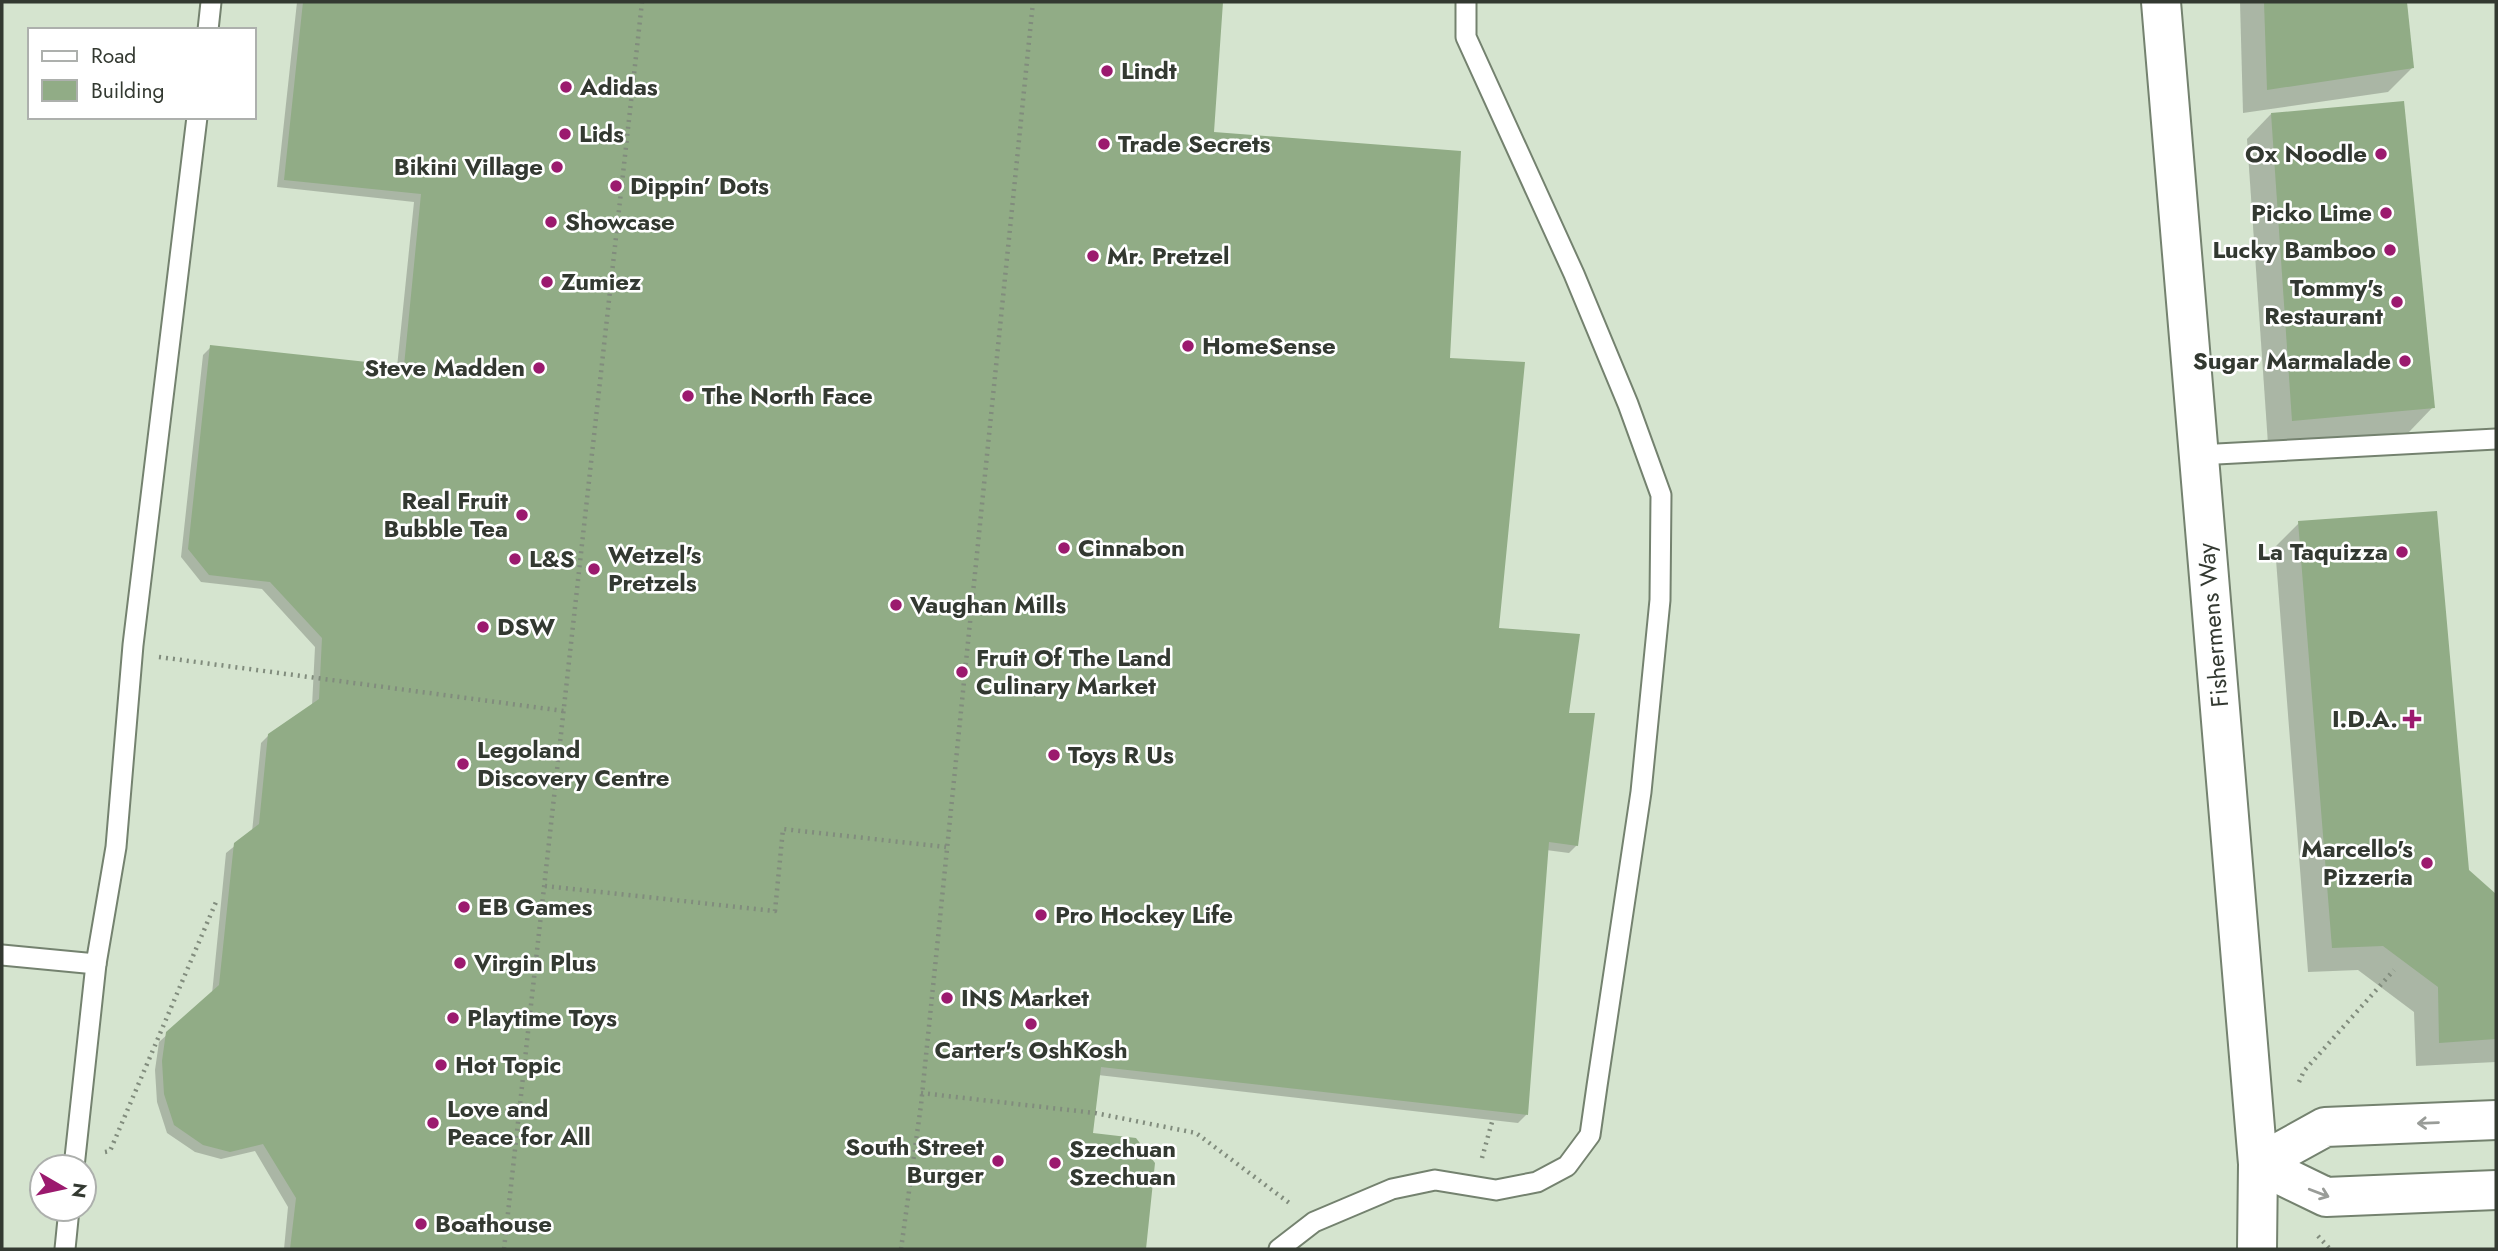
<svg xmlns="http://www.w3.org/2000/svg" width="2498" height="1251" font-family="Jost,sans-serif">
<rect width="100%" height="100%" fill="#d5e4cf"/>
<g fill="#0003">
<polygon points="297,2 1222,2 1212,134 1448,359 1497,629 1567,714 1577,845 1569,853 1546,850 1526,1115 1518,1123 1098,1075 1091,1135 1153,1164 1144,1249 284,1249 288,1207 255,1151 221,1159 195,1152 167,1133 157,1102 155,1070 159,1042 212,994 226,853 252,832 261,743 269,735 312,706 315,647 262,589 201,582 181,557 203,355 211,347 397,367 414,202 277,187"/>
<polygon points="2240,2 2405,2 2413,67 2388,92 2243,113"/>
<polygon points="2271,114 2433,407 2409,432 2268,444 2247,139"/>
<polygon points="2299,523 2468,871 2496,897 2496,1062 2416,1066 2414,1012 2358,970 2308,972 2275,547"/>
</g>
<g fill="#91ac86">
<polygon points="303,2 1223,2 1214,132 1461,151 1450,358 1525,362 1499,628 1580,634 1569,713 1595,713 1578,846 1549,842 1528,1115 1101,1067 1093,1133 1136,1138 1155,1163 1146,1249 290,1249 296,1198 263,1144 230,1152 203,1145 174,1125 164,1094 162,1061 166,1032 219,985 234,843 259,824 268,734 319,699 322,638 270,582 209,575 188,549 210,345 404,366 421,194 284,180"/>
<polygon points="2264,2 2407,2 2414,68 2267,90"/>
<polygon points="2404,101 2435,408 2292,421 2271,113"/>
<polygon points="2437,511 2469,870 2496,894 2496,1039 2439,1043 2438,987 2383,946 2332,948 2298,521"/>
</g>
<g fill="none" stroke-linecap="round" stroke-linejoin="round">
<defs>
<g id="service">
<polyline points="208,30 211,2"/>
<polyline points="2198,455 2496,439"/>
<polyline points="2,955 96,964 116,847 133,645 197,117"/>
<polyline points="74,1167 96,964"/>
<polyline points="65,1249 69,1209"/>
<polyline points="1279,1249 1314,1222 1392,1189 1435,1180 1496,1190 1537,1182 1567,1166 1590,1135 1597,1086 1641,792 1660,600 1661,495 1628,404 1574,274 1466,37 1466,2"/>
</g>
<g id="minor">
<polyline points="2161,2 2258,1164 2257,1249"/>
<polyline points="2258,1164 2325,1127 2496,1120"/>
<polyline points="2258,1164 2326,1197 2496,1190"/>
</g>
</defs>
<use href="#service" stroke="#74826f" stroke-width="23"/>
<use href="#minor" stroke="#74826f" stroke-width="42"/>
<g stroke="#818c7d" stroke-width="4.5" stroke-dasharray="2 5" stroke-linecap="butt">
<polyline points="159,657 564,711"/>
<polyline points="545,886 775,911 783,829 946,847"/>
<polyline points="2299,1082 2304,1071 2394,970"/>
<polyline points="921,1093 1095,1113 1196,1133 1292,1205"/>
<polyline points="105,1152 110,1151 216,902"/>
<polyline points="1482,1158 1492,1122"/>
<polyline points="2318,1236 2330,1249"/>
<polyline points="504,1249 642,2"/>
<polyline points="901,1249 921,1105 1033,2"/>
</g>
<use href="#service" stroke="#fff" stroke-width="19"/>
<use href="#minor" stroke="#fff" stroke-width="38"/>
</g>
<defs><path id="oneway-shaft" d="M-6 0H5M1.5-3L5.5 0L1.5 3" fill="none" stroke-width="1.6" stroke-linecap="round" stroke-linejoin="round" transform="scale(1.75)"/></defs>
<g stroke="#999c98">
<use href="#oneway-shaft" transform="translate(2428 1123) rotate(178)"/>
<use href="#oneway-shaft" transform="translate(2319 1193) rotate(21)"/>
</g>
<g fill="#9b1a6e" stroke="#fff" stroke-width="2.5">
<circle cx="1107" cy="71" r="7"/>
<circle cx="566" cy="87" r="7"/>
<circle cx="565" cy="134" r="7"/>
<circle cx="1104" cy="144" r="7"/>
<circle cx="2381" cy="154" r="7"/>
<circle cx="557" cy="167" r="7"/>
<circle cx="616" cy="186" r="7"/>
<circle cx="2386" cy="213" r="7"/>
<circle cx="551" cy="222" r="7"/>
<circle cx="2390" cy="250" r="7"/>
<circle cx="1093" cy="256" r="7"/>
<circle cx="547" cy="282" r="7"/>
<circle cx="2397" cy="302" r="7"/>
<circle cx="1188" cy="346" r="7"/>
<circle cx="2405" cy="361" r="7"/>
<circle cx="539" cy="368" r="7"/>
<circle cx="688" cy="396" r="7"/>
<circle cx="522" cy="515" r="7"/>
<circle cx="1064" cy="548" r="7"/>
<circle cx="2402" cy="552" r="7"/>
<circle cx="515" cy="559" r="7"/>
<circle cx="594" cy="569" r="7"/>
<circle cx="896" cy="605" r="7"/>
<circle cx="483" cy="627" r="7"/>
<circle cx="962" cy="672" r="7"/>
<path d="M2408.5 708.5h7v7h7v7h-7v7h-7v-7h-7v-7h7z"/>
<circle cx="1054" cy="755" r="7"/>
<circle cx="463" cy="764" r="7"/>
<circle cx="2427" cy="863" r="7"/>
<circle cx="464" cy="907" r="7"/>
<circle cx="1041" cy="915" r="7"/>
<circle cx="460" cy="963" r="7"/>
<circle cx="947" cy="998" r="7"/>
<circle cx="453" cy="1018" r="7"/>
<circle cx="1031" cy="1024" r="7"/>
<circle cx="441" cy="1065" r="7"/>
<circle cx="433" cy="1123" r="7"/>
<circle cx="998" cy="1161" r="7"/>
<circle cx="1055" cy="1163" r="7"/>
<circle cx="421" cy="1224" r="7"/>
</g>
<g text-anchor="middle" stroke-width="5" stroke-linejoin="round" paint-order="stroke">
<g font-size="24" font-weight="bold" fill="#333931" stroke="#fff" text-anchor="start">
<text x="1121" y="79">Lindt</text>
<text x="580" y="95">Adidas</text>
<text x="579" y="142">Lids</text>
<text x="1118" y="152">Trade Secrets</text>
<text x="2367" y="162" text-anchor="end">Ox Noodle</text>
<text x="543" y="175" text-anchor="end">Bikini Village</text>
<text x="630" y="194">Dippin’ Dots</text>
<text x="2372" y="221" text-anchor="end">Picko Lime</text>
<text x="565" y="230">Showcase</text>
<text x="2376" y="258" text-anchor="end">Lucky Bamboo</text>
<text x="1107" y="264">Mr. Pretzel</text>
<text x="561" y="290">Zumiez</text>
<text x="2383" y="296" text-anchor="end">Tommy's<tspan x="2383" dy="28">Restaurant</tspan></text>
<text x="1202" y="354">HomeSense</text>
<text x="2391" y="369" text-anchor="end">Sugar Marmalade</text>
<text x="525" y="376" text-anchor="end">Steve Madden</text>
<text x="702" y="404">The North Face</text>
<text x="508" y="509" text-anchor="end">Real Fruit<tspan x="508" dy="28">Bubble Tea</tspan></text>
<text x="1078" y="556">Cinnabon</text>
<text x="2388" y="560" text-anchor="end">La Taquizza</text>
<text x="608" y="563">Wetzel's<tspan x="608" dy="28">Pretzels</tspan></text>
<text x="529" y="567">L&amp;S</text>
<text x="910" y="613">Vaughan Mills</text>
<text x="497" y="635">DSW</text>
<text x="976" y="666">Fruit Of The Land<tspan x="976" dy="28">Culinary Market</tspan></text>
<text x="2398" y="727" text-anchor="end">I.D.A.</text>
<text x="477" y="758">Legoland<tspan x="477" dy="28">Discovery Centre</tspan></text>
<text x="1068" y="763">Toys R Us</text>
<text x="2413" y="857" text-anchor="end">Marcello's<tspan x="2413" dy="28">Pizzeria</tspan></text>
<text x="478" y="915">EB Games</text>
<text x="1055" y="923">Pro Hockey Life</text>
<text x="474" y="971">Virgin Plus</text>
<text x="961" y="1006">INS Market</text>
<text x="467" y="1026">Playtime Toys</text>
<text x="1031" y="1058" text-anchor="middle">Carter's OshKosh</text>
<text x="455" y="1073">Hot Topic</text>
<text x="447" y="1117">Love and<tspan x="447" dy="28">Peace for All</tspan></text>
<text x="984" y="1155" text-anchor="end">South Street<tspan x="984" dy="28">Burger</tspan></text>
<text x="1069" y="1157">Szechuan<tspan x="1069" dy="28">Szechuan</tspan></text>
<text x="435" y="1232">Boathouse</text>
</g>
<g font-size="24" fill="#333931" stroke="#fff">
<text transform="translate(2213 625) rotate(-95)" y="8">Fishermens Way</text>
</g>
</g>
<rect width="2498" height="1251" fill="none" stroke="#333931" stroke-width="7"/>
<rect x="28" y="28" width="228" height="91" fill="#ffffff" stroke="#adb0ad" stroke-width="2"/>
<rect x="42" y="51" width="35" height="10" fill="#ffffff" stroke="#adb0ad" stroke-width="2"/>
<text x="91" y="63" font-size="21" fill="#333931">Road</text>
<rect x="42" y="80" width="35" height="21" fill="#91ac86" stroke="#adb0ad" stroke-width="2"/>
<text x="91" y="98" font-size="21" fill="#333931">Building</text>
<g transform="translate(63 1188) rotate(99)"><circle r="33" fill="#ffffff" stroke="#adb0ad" stroke-width="2"/>
<path d="M0-5L12 26L0 18L-12 26Z" fill="#9b1a6e"/>
<text y="-10" font-size="19" font-weight="bold" text-anchor="middle" fill="#333931">N</text>
</g>
</svg>
